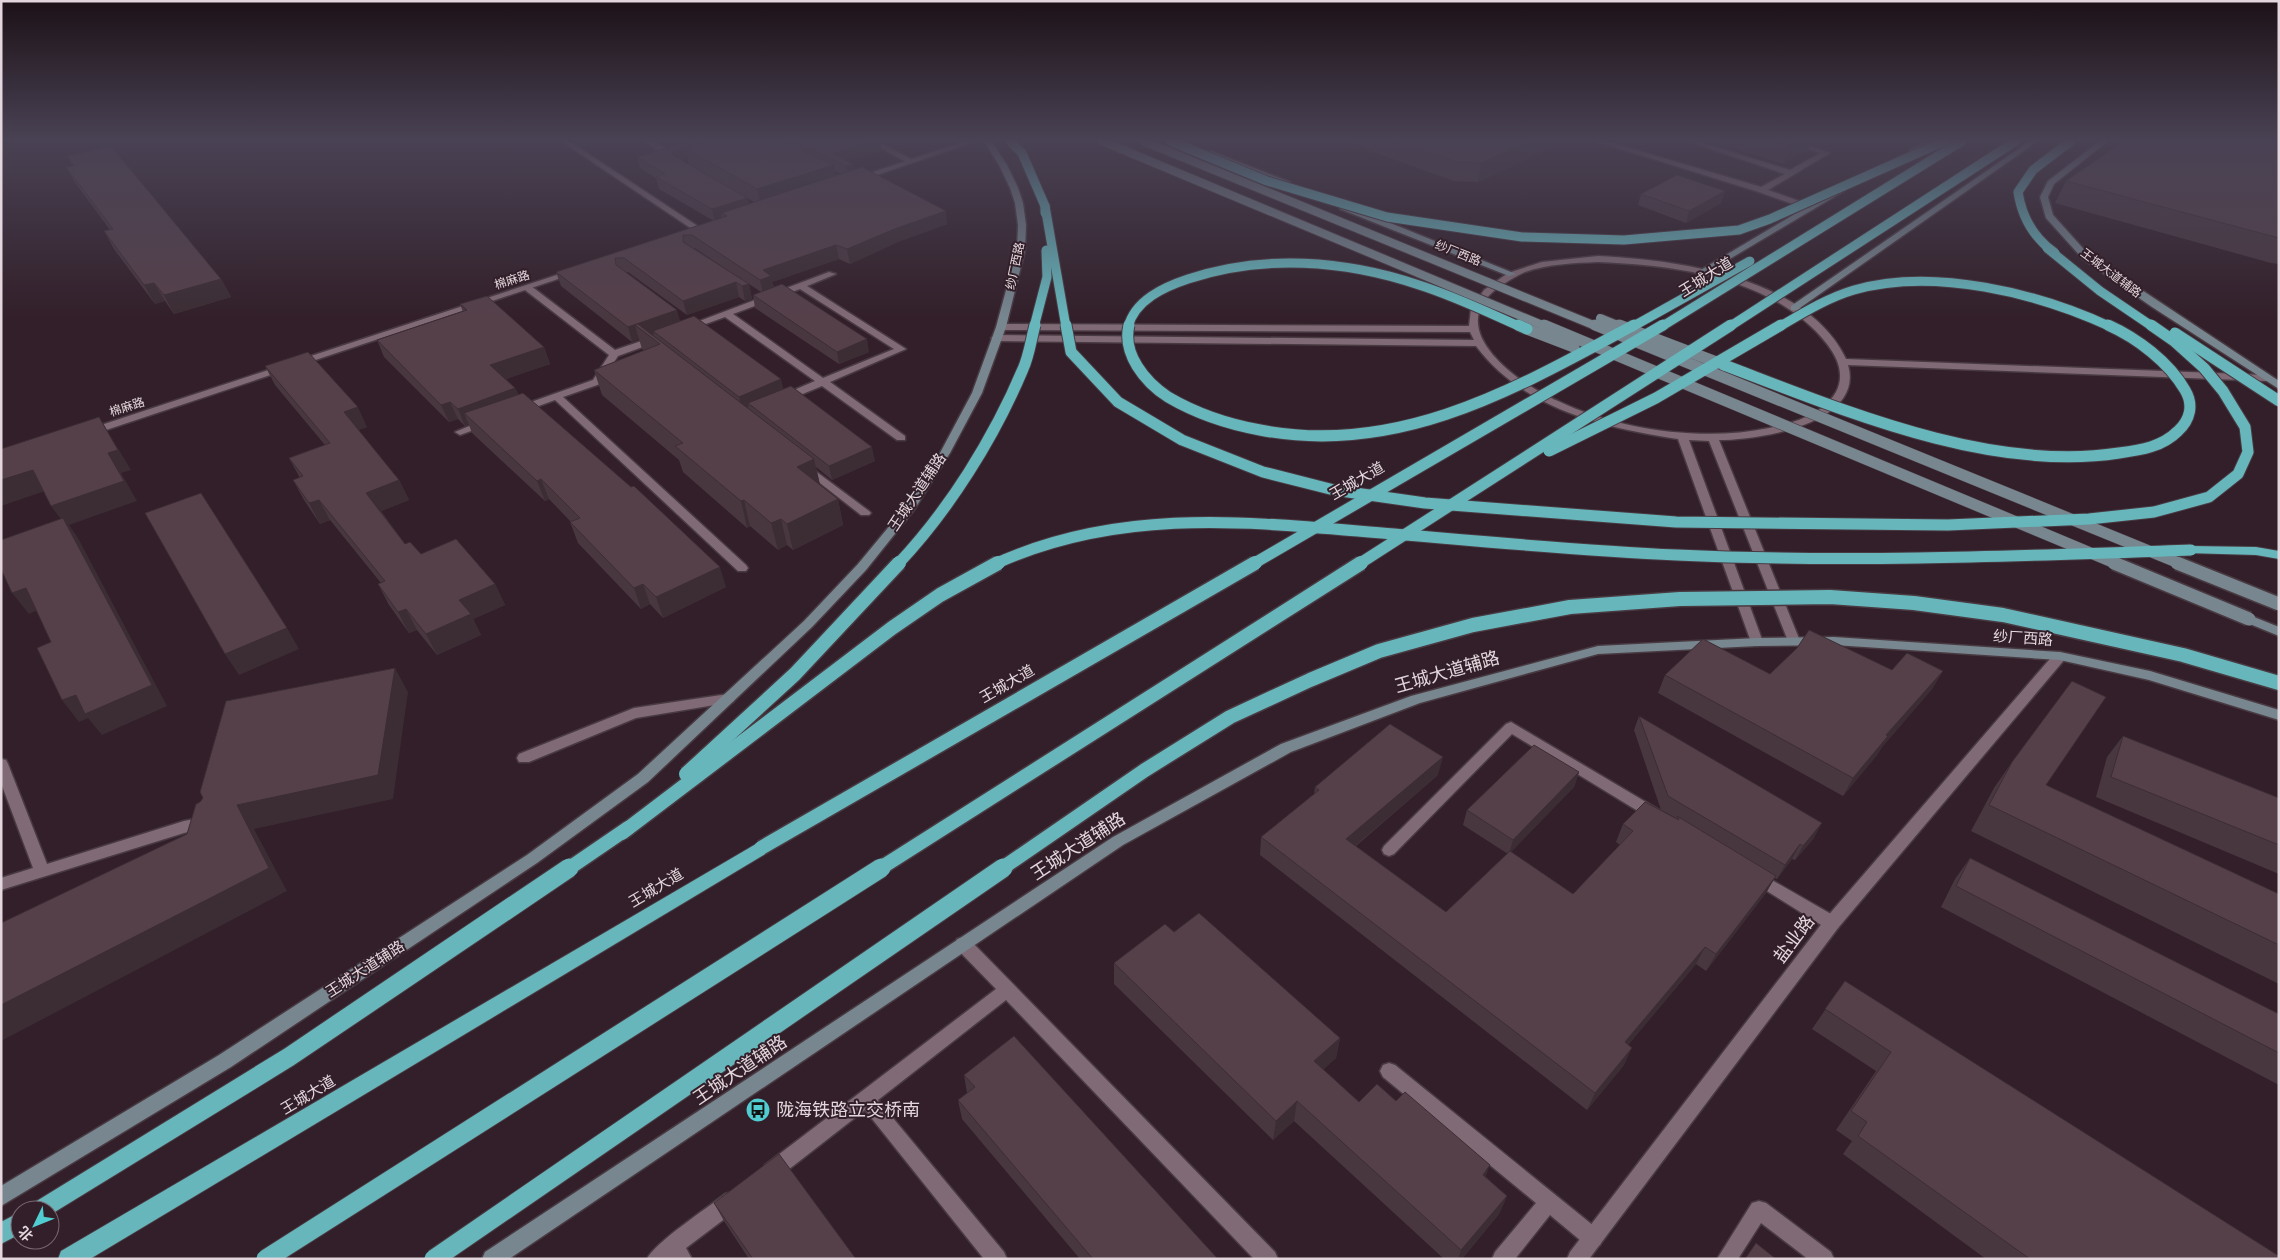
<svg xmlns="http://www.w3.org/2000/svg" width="2280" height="1260" font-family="Ubuntu,'Noto Sans SC',sans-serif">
<rect width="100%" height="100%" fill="#321f29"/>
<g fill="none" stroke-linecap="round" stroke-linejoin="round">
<defs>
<g id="service">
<polygon points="561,141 569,141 705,231 698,233"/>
<polygon points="644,141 652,141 679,155 669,158"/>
<polygon points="868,141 877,141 915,161 908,163"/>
<polygon points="1595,141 1606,141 1761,187 1785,174 1686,141 1697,141 1790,170 1820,153 1784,141 1795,141 1830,153 1768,190 1813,206 1813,210 1810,210 1759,192"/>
<path d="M829,272l7,2 -29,12 99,63 -76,33 75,54v4h-8l-75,-54 -34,14h-8v-4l35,-15 -90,-64 -36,13 -3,1 -5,-3zM800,289l94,60 -71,29 -90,-64z"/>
<polygon points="525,286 531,286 615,350 653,337 659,337 659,341 618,356 600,384 563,397 746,565 748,568 746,571 738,571 555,400 525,411 517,411 517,407 593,380 609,355 525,290"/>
<polygon points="486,419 491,422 490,424 460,435 455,432"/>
<polygon points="806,464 869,511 871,513 869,515 861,515 802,469 801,467"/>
<polygon points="728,694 733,696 735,699 733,702 636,718 529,762 519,762 517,758 519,754 634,708"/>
<polygon points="1511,722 1661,811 1663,815 1661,819 1656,821 1651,819 1512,734 1394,854 1389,856 1384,854 1382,850 1384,846 1506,724"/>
<polygon points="1,759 6,760 8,764 47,864 184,821 205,817 210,819 212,823 210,827 184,833 1,890 1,878 33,868 1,783"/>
<polygon points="1756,871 1838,918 1840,923 1838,928 1832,930 1826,928 1751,881 1748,877 1751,873"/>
<polygon points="963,937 969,939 1275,1252 1278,1259 1254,1259 1006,1000 878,1100 1004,1252 1007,1259 984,1259 865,1110 779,1177 772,1180 765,1177 763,1171 765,1165 996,989 957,949 955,944 957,939"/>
<polygon points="1389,1063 1395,1065 1600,1231 1603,1238 1600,1245 1593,1248 1586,1245 1550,1215 1515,1259 1492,1259 1495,1252 1536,1203 1383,1077 1380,1071 1383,1065"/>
<path d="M732,1192l7,2 2,7 -2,7 -53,40 6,11h-45c7,-16 62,-52 78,-65z"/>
<polygon points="1759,1201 1766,1203 1831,1252 1834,1259 1808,1259 1761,1223 1738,1259 1717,1259 1752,1203"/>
</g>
<g id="minor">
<polygon points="966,141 977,141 862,180 855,178"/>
<polygon points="572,270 579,272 94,434 86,434 85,432 86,430"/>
<polygon points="2060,652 2066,656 2065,659 1838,928 1589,1259 1567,1259 1570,1252 1826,918 2055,653"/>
</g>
<path id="tertiary" d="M1598,256c80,4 209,21 248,103l421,16 5,3 -5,3 -419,-16c17,59 -90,75 -129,75l81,201 -6,4 -6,-4 -79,-200 -20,-1 74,202 -6,4 -6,-4 -73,-203c-74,-11 -155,-30 -202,-93l-480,-5 -5,-3 5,-3 478,5 -4,-8 -469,-2 -5,-3 5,-3 468,2 2,-17 13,-19 24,-17 34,-11zM1598,262c79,3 177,16 229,82 11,14 18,31 9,48 -13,23 -43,31 -67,36 -66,14 -150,2 -211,-27 -39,-17 -118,-72 -59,-114 9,-6 17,-11 26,-15 23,-8 49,-9 73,-10z"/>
<g id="secondary">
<polygon points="984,141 991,141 1007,165 1018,188 1023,203 1026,225 1025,250 1006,327 982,393 950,453 914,510 866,570 812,627 648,782 537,863 231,1067 1,1206 1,1186 219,1055 527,855 638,774 804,621 858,564 906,506 940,453 972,393 996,327 1017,250 1018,225 1015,203 1010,188 999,165"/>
<polygon points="1927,141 1935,141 1916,154 1910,154 1910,150"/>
<polygon points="2030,141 2038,141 1797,310 1791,310 1791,306"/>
<polygon points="2100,141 2108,141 2054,184 2048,197 2053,215 2089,255 2279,381 2279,389 2152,307 2083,259 2046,218 2040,197 2048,181"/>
<polygon points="1211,151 1290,182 1291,184 1284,186 1208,155 1207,153"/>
<polygon points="1837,189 1844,191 1706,273 1699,271"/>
<polygon points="1340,205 1346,205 1516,274 1509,276 1340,209"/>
<polygon points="2249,615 2279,627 2279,636 2245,622 2243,619"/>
<polygon points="1834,637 2060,652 2150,671 2279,710 2279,720 2149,680 2060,660 1834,645 1757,646 1598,654 1420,703 1291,752 1123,845 509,1259 482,1259 485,1252 1113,837 1281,744 1411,696 1598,646 1757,638"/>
</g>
<g id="trunk">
<polygon points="2191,546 2256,547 2279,551 2279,559 2256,555 2186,553 2185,550 2186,547"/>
<polygon points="761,841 767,843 769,848 767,853 90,1259 58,1259 61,1251"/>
<polygon points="20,1212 20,1234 1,1244 1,1222"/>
</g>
</defs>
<use href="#service" stroke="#493a42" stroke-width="3"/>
<use href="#minor" stroke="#493a42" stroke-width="3"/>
<use href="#tertiary" stroke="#493a42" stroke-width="3"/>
<use href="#secondary" stroke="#493a42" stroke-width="3"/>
<use href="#trunk" stroke="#493a42" stroke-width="2"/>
<use href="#service" fill="#806a75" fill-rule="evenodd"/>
<use href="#minor" fill="#806a75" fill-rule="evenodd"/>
<use href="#tertiary" fill="#806a75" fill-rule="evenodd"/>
<use href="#secondary" fill="#77868f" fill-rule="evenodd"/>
<use href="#trunk" fill="#67b6bc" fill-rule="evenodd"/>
<defs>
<g id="secondary-bridge-far2">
<polyline points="1102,141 1547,327"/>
<polyline points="1143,141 1598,327"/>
<polyline points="1600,318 1622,327"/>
</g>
<g id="secondary-bridge-far1">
<polyline points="1544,325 2117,564"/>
<polyline points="1595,325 2181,564"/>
<polyline points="1619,325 1724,365"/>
<polyline points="1527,329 1574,347"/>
</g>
<g id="secondary-bridge">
<polyline points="2114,563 2249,619"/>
<polyline points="2177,563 2279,604"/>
</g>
<g id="trunk-bridge-far3">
<polyline points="1010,141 1022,153 1045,206 1045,213"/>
<polyline points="1170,141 1267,181 1387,217 1522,237 1624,240 1739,230 1770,219 1945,141"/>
<polyline points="1045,206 1066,327"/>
<polyline points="2047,248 2100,291 2153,327"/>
<path d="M2055,253c-21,-15 -33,-35 -37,-61l15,-22 38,-29"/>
<polyline points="1034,327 1047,277 1046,250"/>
<path d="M1128,327c7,-27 36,-40 60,-48 75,-25 157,-19 231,6 35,11 68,27 102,42"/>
<polyline points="1632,327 1750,261"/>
<polyline points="1661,327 1962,141"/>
<polyline points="1729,327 2016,141"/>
<path d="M1779,327c24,-14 48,-29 75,-37 79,-23 184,3 257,37"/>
</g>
<g id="trunk-bridge-far2">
<polyline points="1066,325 1071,352 1118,402 1182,440 1263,472 1334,490 1425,503 1676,522 1948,525 2089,519 2154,512 2209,497 2238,474 2248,452 2245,427 2223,391 2204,368 2174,341 2151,325"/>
<path d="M1129,325c-7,29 16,57 39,72 29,17 59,27 92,33 139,27 257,-42 374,-105"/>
<polyline points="1518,325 1527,329"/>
<polyline points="2175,333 2279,401"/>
<path d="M1724,365c119,45 266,108 395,88 22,-3 43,-6 59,-22 12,-11 16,-26 7,-41 -16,-28 -48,-52 -77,-65"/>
<polyline points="1549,451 1656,398 1781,325"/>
<path d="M898,564c51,-54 96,-126 125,-195 6,-13 8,-29 12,-44"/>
<path d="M995,564c130,-59 262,-41 399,-30 94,8 189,17 283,21 172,8 343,1 514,-5"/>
<polyline points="1253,564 1663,325"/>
<polyline points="1359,564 1731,325"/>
</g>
<g id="trunk-bridge-far1">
<polyline points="686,774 795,674 899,563"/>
<polyline points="622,833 892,628 940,595 998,563"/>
<polyline points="761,848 1255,563"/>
<polyline points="568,869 628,828"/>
<polyline points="879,869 1361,563"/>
<polyline points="1001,869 1145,770 1230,717 1310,680 1379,651 1473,625 1570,607 1680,599 1830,597 1914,603 2003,615 2183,655 2279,683"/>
</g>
<g id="trunk-bridge">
<polyline points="40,1210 289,1057 569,868"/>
<polyline points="266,1259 881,868"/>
<polyline points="434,1259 1003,868"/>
</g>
</defs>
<use href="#secondary-bridge-far2" stroke="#493a42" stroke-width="10" stroke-linecap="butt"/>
<use href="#secondary-bridge-far1" stroke="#493a42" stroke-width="12" stroke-linecap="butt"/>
<use href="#secondary-bridge" stroke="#493a42" stroke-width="16" stroke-linecap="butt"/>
<use href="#trunk-bridge-far3" stroke="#493a42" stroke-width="11" stroke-linecap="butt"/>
<use href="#trunk-bridge-far2" stroke="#493a42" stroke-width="13" stroke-linecap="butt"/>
<use href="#trunk-bridge-far1" stroke="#493a42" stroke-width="17" stroke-linecap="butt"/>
<use href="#trunk-bridge" stroke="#493a42" stroke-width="21" stroke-linecap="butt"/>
<use href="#secondary-bridge-far2" stroke="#77868f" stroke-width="8"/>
<use href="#secondary-bridge-far1" stroke="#77868f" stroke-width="11"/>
<use href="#secondary-bridge" stroke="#77868f" stroke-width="13"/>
<use href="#trunk-bridge-far3" stroke="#67b6bc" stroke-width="9"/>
<use href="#trunk-bridge-far2" stroke="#67b6bc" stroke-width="11"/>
<use href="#trunk-bridge-far1" stroke="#67b6bc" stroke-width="14"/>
<use href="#trunk-bridge" stroke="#67b6bc" stroke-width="19"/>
</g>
<g fill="#493740" fill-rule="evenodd">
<path d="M689,141h191l1,9 -34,11 6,3 1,6 93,54 -49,18 -48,22 -11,-5 -67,23 2,5 95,65 -30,12 -84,-56 -2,-13 8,-3 -12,-8 3,15 -7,2 -6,-4 -52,18 -59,-43 -2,1 54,48 104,68 91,72 -43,19 -16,-13 4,18 18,14 5,26 -50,25 -6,-5 -9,5 -28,-24 -3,2 -64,-56 -4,-12 -77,-65 -8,-25 50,-19 -2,-2 -3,-10 -7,3 -71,-56 -5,-14 158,-51 -55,-32 -3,-11 -16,-10 -3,-11zM688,158l1,7 -7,-5zM835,171l6,3 -6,2zM747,198l7,4 -5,2zM694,248h1l47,32z"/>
<polygon points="881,141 909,141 892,147"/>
<polygon points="1343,141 1566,141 1478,182 1454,181"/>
<polygon points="1708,141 1825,141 1816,146 1810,144 1807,151 1783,164"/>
<polygon points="2279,141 2279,264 2271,263 2055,203 2066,181"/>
<polygon points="67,156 221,279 231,297 174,314 165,301 155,304 114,249 104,231 110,230 76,184 66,167 73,166"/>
<polygon points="1641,194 1721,203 1686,223 1638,205"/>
<polygon points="460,304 544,347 550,364 506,379 515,388 518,394 726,587 663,618 650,604 641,609 578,543 570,522 571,522 549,499 545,501 472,433 469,425 465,426 458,419 449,422 384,357 377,340 463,312"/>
<polygon points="265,366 367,427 358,430 399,480 409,500 381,511 405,544 421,554 495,584 505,605 473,619 481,635 437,655 417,630 409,633 389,605 378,584 381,583 330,520 320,524 304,500 293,480 300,478 289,458 325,445 275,385"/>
<polygon points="1892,670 1943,671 1932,689 1882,747 1877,755 1843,796 1658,693 1665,675 1770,674"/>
<polygon points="1639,716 1814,838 1795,860 1792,859 1777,879 1774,878 1766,893 1706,971 1696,964 1628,1045 1624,1065 1587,1110 1260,855 1261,837 1314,794 1315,787 1438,775 1356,846 1446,912 1508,854 1463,825 1467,810 1579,772 1574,787 1511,852 1573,894 1620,845 1616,842 1623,824 1676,818 1661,810 1634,730"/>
<polygon points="2123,736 2279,798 2279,874 2096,797 2107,757"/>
<polygon points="2012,762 2046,785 2279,894 2279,984 1971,831 1994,788"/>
<polygon points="1970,858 2279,1014 2279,1085 1941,907 1955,879"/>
<polygon points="1174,932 1340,1038 1336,1058 1323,1069 1359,1102 1486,1177 1507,1196 1499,1214 1462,1259 1444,1259 1294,1121 1273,1140 1114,984 1114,963"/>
<polygon points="1845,981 2279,1259 1986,1259 1843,1154 1852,1141 1836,1130 1876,1071 1812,1029"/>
<polygon points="964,1075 1218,1259 1080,1259 962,1119 958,1100 967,1093"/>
<polygon points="714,1203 856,1259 749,1259 724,1221"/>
</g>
<g fill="#3c2d34">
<polygon points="703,141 742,141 686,149 688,158 674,162 671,154 672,151"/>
<polygon points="872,141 880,141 881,150 840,163 833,154"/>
<polygon points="891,141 909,141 892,147"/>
<polygon points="1530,141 1566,141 1478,182 1481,163"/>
<polygon points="1798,141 1811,141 1807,151 1783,164 1789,146"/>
<polygon points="1818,141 1825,141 1816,146"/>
<polygon points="853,164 854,176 848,178 846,166"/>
<polygon points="834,165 836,182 761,206 757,189"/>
<polygon points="1725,191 1721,203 1686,223 1689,211"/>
<polygon points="747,198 750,210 721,213 722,219 715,221 712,209"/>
<polygon points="946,211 947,224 898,242 850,264 847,249 897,228"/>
<polygon points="836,245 839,259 772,282 774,290 763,294 760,280 763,270"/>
<polygon points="221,279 231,297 174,314 164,295"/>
<polygon points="736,282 739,297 687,315 683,301"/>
<polygon points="154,283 165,301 155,304 144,285"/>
<polygon points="749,284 752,299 745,301 742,286"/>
<polygon points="677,310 681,324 653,331 654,334 649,336 635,325 639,339 632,342 628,327"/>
<polygon points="867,339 869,352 839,364 837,352"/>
<polygon points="544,347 550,364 497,382 490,365"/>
<polygon points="781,379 784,392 748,403 749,407 742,410 739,397"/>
<polygon points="515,388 522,405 464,413 469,425 465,426 458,409"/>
<polygon points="450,402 458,419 449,422 441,405"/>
<polygon points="358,407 367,427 353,432 344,412"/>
<polygon points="99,417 131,470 121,473 137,501 69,525 78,538 167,706 102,735 88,718 79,722 62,700 66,526 51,506 108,453"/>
<polygon points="872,447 875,461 832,480 829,466"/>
<polygon points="814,459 820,485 797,467"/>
<polygon points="33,470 48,490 1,506 1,480"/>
<polygon points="541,479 549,499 545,501 537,481"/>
<polygon points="399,480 409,500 377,513 366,493"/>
<polygon points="838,499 843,525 793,550 787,524"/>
<polygon points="319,500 330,520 320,524 309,503"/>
<polygon points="744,500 750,526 747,528 741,501"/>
<polygon points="781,519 787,545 778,550 771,523"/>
<polygon points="720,567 726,587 663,618 656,597"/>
<polygon points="495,584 505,605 473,619 481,635 437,655 426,634 459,600"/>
<polygon points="643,584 650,604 641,609 634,588"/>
<polygon points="26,588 42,608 29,614 12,593"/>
<polygon points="406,609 417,630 409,633 398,612"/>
<polygon points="287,628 299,649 239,675 225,654"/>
<polygon points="395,668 408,692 393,799 254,829 287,891 1,1041 1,1005 237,805"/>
<polygon points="1943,671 1932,689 1882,747 1877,755 1843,796 1853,778 1886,735"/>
<polygon points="1443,757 1438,775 1343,856 1346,839"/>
<polygon points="1579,772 1574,787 1509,854 1513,840"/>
<polygon points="1822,823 1814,838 1795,860 1803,846"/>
<polygon points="1800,844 1792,859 1777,879 1785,865"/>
<polygon points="1776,876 1766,893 1706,971 1716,954"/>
<polygon points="1705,947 1696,964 1616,1059 1625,1042"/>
<polygon points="1340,1038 1336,1058 1311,1081 1314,1061"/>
<polygon points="1632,1048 1624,1065 1587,1110 1595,1093"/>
<polygon points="1297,1101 1294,1121 1273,1140 1276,1121"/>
<polygon points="1490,1165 1483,1184 1483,1175"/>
<polygon points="1507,1196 1499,1214 1462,1259 1458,1259 1461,1250"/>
</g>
<g fill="#55404a" stroke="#3c2d34">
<polygon points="689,141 703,141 672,151 671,154 747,198 712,209 656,177 665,174 637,157"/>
<polygon points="713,141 781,141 834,165 757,189 686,149"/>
<polygon points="793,141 872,141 833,154 853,164 846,166"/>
<polygon points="1396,141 1530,141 1481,163 1457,162"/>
<polygon points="1774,141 1798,141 1789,146"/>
<polygon points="2124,141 2279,141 2279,238 2066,181"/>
<polygon points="111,146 221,279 164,295 154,283 144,285 104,231 113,229 66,167 74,166 67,156"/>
<polygon points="862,167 946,211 897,228 847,249 836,245 763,270 771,276 760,280 692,235 683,235 683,242 749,284 742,286 736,282 683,301 624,258 615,258 616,265 677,310 628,327 556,272 727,216 721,213"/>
<polygon points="1677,175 1725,191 1689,211 1641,194"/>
<polygon points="782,284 867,339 837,352 753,295"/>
<polygon points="487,296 544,347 490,365 515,388 458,409 450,402 441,405 377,340 467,310 460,304"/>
<polygon points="694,316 781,379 739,397 653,331"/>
<polygon points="638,324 814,459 797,467 838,499 787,524 781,519 771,523 744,500 741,501 675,446 683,443 594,370 660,344 635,325"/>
<polygon points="308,352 358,407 344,412 399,480 366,493 405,544 410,542 421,554 456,539 495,584 459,600 471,614 426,634 406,609 398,612 378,584 385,581 319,500 309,503 293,480 303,476 289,458 330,443 265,366"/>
<polygon points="791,386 872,447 829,466 748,403"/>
<polygon points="523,393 631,487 634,486 720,567 656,597 643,584 634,588 570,522 580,518 541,479 537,481 464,413"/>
<polygon points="99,417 118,450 108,453 124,481 51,506 33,470 1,480 1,449"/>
<polygon points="201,493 287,628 225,654 145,513"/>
<polygon points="63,518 152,685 85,714 76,695 62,700 37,648 51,642 26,588 12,593 1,569 1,540"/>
<polygon points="1809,630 1892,670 1907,653 1943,671 1886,735 1888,736 1853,778 1665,675 1703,639 1770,674 1797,648"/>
<polygon points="395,668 378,775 237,805 269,868 1,1005 1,923 187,834 196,804 200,802 203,798 200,792 226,701"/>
<polygon points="2072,681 2106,697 2046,785 2279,894 2279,945 1989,805 2012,762"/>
<polygon points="1639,716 1822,823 1803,846 1800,844 1785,865 1668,796"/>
<polygon points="1390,724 1443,757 1346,839 1446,912 1510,851 1573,894 1633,831 1623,824 1645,802 1679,820 1677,816 1776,876 1716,954 1705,947 1625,1042 1632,1048 1595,1093 1261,837 1319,790 1315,787"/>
<polygon points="2123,736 2279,798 2279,845 2111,777"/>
<polygon points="1534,745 1579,772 1513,840 1467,810"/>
<polygon points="1970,858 2279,1014 2279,1053 1956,886"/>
<polygon points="1199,913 1340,1038 1314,1061 1359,1102 1377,1084 1396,1101 1405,1092 1490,1165 1483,1175 1507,1196 1461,1250 1297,1101 1276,1121 1114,963 1165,924 1174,932"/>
<polygon points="1845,981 2279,1256 2279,1259 2030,1259 1858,1136 1867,1122 1851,1111 1891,1052 1825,1009"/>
<polygon points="1014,1036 1218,1259 1093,1259 958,1100 975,1087 964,1075"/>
<polygon points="779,1154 856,1259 753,1259 714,1203"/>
<polygon points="1756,1243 1776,1259 1745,1259"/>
</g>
<linearGradient id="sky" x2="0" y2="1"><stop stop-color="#1c1117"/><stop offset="0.44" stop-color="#494254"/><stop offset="1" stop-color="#494254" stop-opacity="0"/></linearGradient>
<rect width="2280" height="318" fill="url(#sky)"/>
<defs>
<symbol id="bus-disc" viewBox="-11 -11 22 22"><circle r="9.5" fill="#51ccd1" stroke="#321f29"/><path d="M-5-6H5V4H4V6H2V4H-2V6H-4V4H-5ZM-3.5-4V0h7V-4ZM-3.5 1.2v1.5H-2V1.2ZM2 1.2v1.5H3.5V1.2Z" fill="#111"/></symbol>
</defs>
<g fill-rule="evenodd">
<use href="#bus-disc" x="744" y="1096" width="28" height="28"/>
</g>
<g text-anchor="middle" stroke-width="4" stroke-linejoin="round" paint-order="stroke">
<g font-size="12" fill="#e3d6dc" stroke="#321f29">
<text transform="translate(1458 253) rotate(22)" y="4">纱厂西路</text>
<text transform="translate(1015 266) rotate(-78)" y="4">纱厂西路</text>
<text transform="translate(2111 273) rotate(37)" y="4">王城大道辅路</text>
<text transform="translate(512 280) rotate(-18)" y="4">棉麻路</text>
<text transform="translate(127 407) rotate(-18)" y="4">棉麻路</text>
</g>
<g font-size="15" fill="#e3d6dc" stroke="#321f29">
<text transform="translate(1706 277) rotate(-32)" y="5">王城大道</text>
<text transform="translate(1357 481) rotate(-30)" y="5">王城大道</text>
<text transform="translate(917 492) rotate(-56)" y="5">王城大道辅路</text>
<text transform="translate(2023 638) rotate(4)" y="5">纱厂西路</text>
<text transform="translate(1007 684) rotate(-30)" y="5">王城大道</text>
<text transform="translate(656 888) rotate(-31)" y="5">王城大道</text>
<text transform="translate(365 969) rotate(-33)" y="5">王城大道辅路</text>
<text transform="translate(308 1095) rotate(-31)" y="5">王城大道</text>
</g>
<g font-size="18" fill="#e3d6dc" stroke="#321f29">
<text transform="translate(1447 672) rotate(-16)" y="6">王城大道辅路</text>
<text transform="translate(1078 846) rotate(-33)" y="6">王城大道辅路</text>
<text transform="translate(1794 939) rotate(-53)" y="6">盐业路</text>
<text transform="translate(740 1070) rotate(-34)" y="6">王城大道辅路</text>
</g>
<g font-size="18" fill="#e3d6dc" stroke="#321f29" text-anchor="start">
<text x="776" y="1116">陇海铁路立交桥南</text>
</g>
</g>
<rect width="2280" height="1260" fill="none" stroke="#e3d6dc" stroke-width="5"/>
<g transform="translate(35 1225) rotate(227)"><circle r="24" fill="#321f29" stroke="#796871"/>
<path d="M0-4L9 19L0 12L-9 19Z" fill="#51ccd1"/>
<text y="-8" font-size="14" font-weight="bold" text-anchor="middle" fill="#e3d6dc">北</text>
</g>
</svg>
